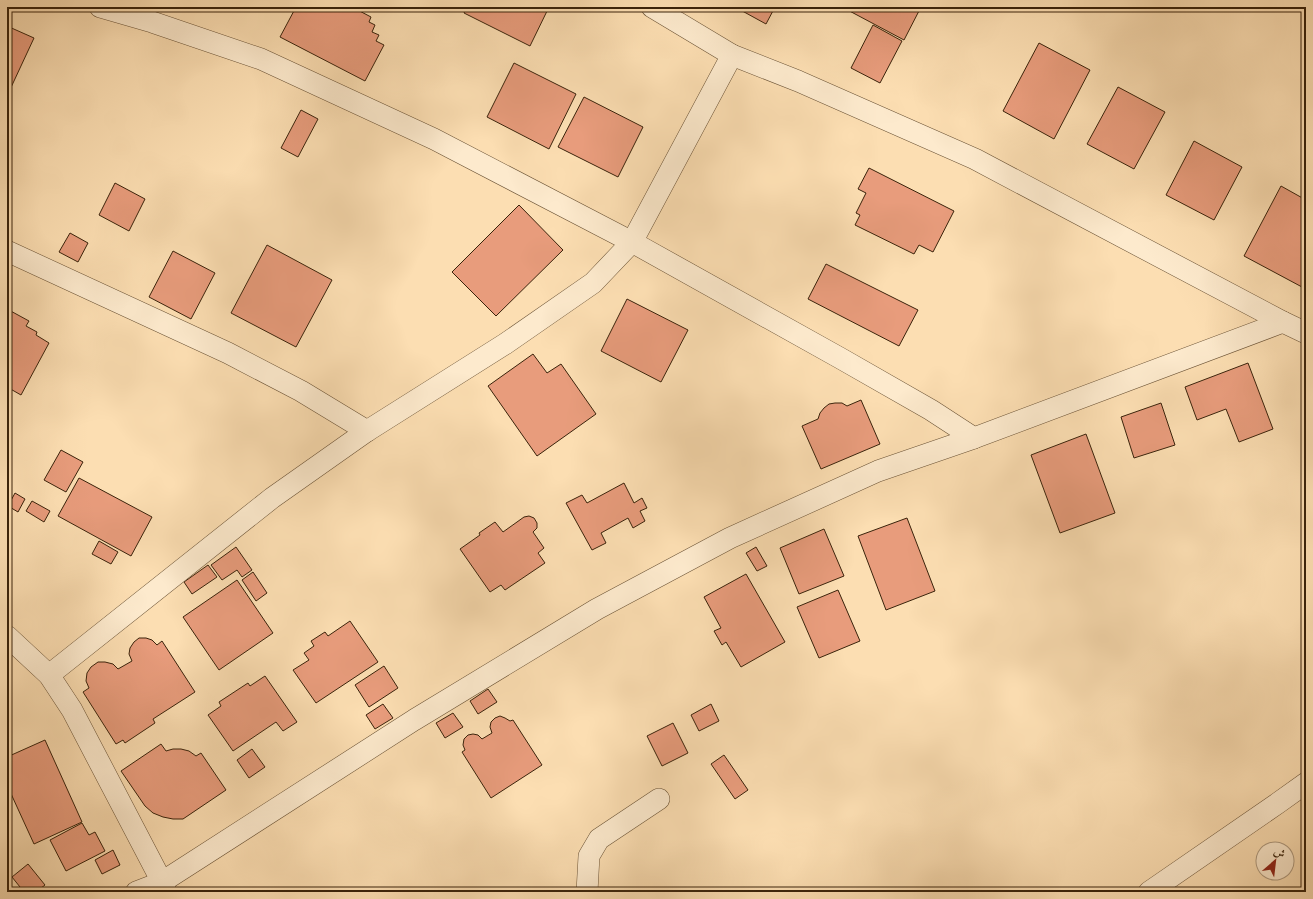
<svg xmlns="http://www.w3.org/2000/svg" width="1313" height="899" font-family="'EB Garamond',Amiri,serif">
<rect width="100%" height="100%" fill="#fcdeb2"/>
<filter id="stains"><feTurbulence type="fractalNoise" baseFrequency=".005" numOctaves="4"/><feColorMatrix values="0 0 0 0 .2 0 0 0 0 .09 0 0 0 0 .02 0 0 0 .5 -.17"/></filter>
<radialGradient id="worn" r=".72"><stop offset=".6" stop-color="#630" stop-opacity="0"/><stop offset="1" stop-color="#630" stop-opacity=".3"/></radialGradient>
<g fill="#e89c7c" stroke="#3a230b">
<polygon points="296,7 352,7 371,17 369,22 375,25 372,32 379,35 376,41 384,45 365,81 280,37"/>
<polygon points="467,7 549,7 530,46 464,13"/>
<polygon points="735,7 775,7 766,24"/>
<polygon points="842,7 921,7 904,40"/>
<polygon points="873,25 902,41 880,83 851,68"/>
<polygon points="7,26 34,38 7,96"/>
<polygon points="1039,43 1090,70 1054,139 1003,111"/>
<polygon points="514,63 576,94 549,149 487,117"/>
<polygon points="1118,87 1165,112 1134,169 1087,144"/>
<polygon points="584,97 643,127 618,177 558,147"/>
<polygon points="301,110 318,119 298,157 281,148"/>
<polygon points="1194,141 1242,167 1214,220 1166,195"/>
<polygon points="869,168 954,211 933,252 919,245 914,254 855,225 860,215 856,213 866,193 858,189"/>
<polygon points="115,183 145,199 129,231 99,215"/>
<polygon points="1281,186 1306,200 1306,280 1302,287 1244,256"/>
<polygon points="519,205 563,250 496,316 452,272"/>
<polygon points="70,233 88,243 78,262 59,252"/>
<polygon points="267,245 332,280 296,347 231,313"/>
<polygon points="173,251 215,273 191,319 149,297"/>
<polygon points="826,264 918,310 899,346 808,299"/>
<polygon points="627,299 688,330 661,382 601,351"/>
<polygon points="7,309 29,321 26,326 37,332 36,335 49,343 21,395 7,387"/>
<polygon points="533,354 547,373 561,364 596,414 537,456 488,386"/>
<polygon points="1248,363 1273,429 1239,442 1226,409 1197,420 1185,387"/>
<polygon points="861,400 880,444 821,469 802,426 818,419 820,413 824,408 829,404 835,403 842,403 847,406"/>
<polygon points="1161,403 1175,445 1134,458 1121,417"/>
<polygon points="1086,434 1115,513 1060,533 1031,455"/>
<polygon points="61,450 83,462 66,492 44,480"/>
<polygon points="79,478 152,517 131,556 58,516"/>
<polygon points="624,483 634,503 642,498 647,508 640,511 645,521 633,528 628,518 601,533 606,543 592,550 566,503 582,495 587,503"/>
<polygon points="15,493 25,499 18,512 8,506"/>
<polygon points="32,501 50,511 44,522 26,511"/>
<polygon points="529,516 534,518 537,523 537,528 533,532 544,548 538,553 545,563 505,590 501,585 490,592 460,549 480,535 479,533 495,522 503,532 524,517"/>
<polygon points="907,518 935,591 886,610 858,536"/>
<polygon points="824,529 844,576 799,594 780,548"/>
<polygon points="99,541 118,552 111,564 92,554"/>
<polygon points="236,547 252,570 242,577 237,570 222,580 211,565"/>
<polygon points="756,547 767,566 757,571 746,553"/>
<polygon points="208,565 217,577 192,594 184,582"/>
<polygon points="253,572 267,593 256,601 242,580"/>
<polygon points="746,574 785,642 741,667 726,642 722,645 714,631 721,628 704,597"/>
<polygon points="237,580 273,633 219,670 183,617"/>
<polygon points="838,590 860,641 819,658 797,607"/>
<polygon points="350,621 378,662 316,703 293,670 309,660 304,653 314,646 311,641 325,632 328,636"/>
<polygon points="139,638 146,638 152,640 157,645 162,641 195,692 153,719 155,723 125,743 123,740 116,744 83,692 89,688 86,681 87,673 91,667 98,662 105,662 113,664 118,669 132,661 129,654 130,648 134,642"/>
<polygon points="384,666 398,688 369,707 355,685"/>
<polygon points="265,676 297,722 283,731 276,722 233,751 208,715 221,706 219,702 248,683 250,686"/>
<polygon points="488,689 497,702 478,714 470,701"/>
<polygon points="383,704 393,718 375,729 366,715"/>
<polygon points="711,704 719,721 699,731 691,715"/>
<polygon points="453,713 463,727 445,738 436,723"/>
<polygon points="500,716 505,718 510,721 513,720 542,765 491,798 462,752 465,750 463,745 464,739 468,735 473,734 478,735 482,739 492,733 490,727 491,722 495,718"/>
<polygon points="673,723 688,753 662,766 647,736"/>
<polygon points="45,740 82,822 34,844 7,785 7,757"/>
<polygon points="161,744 166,751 173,749 181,749 189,751 196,756 201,753 226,790 183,819 173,819 163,817 153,813 145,806 121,771"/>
<polygon points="252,749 265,767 249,778 237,760"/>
<polygon points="724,755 748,790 735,799 711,764"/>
<polygon points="82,823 89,835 95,832 105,851 66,871 50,840"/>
<polygon points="113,850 120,865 102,874 95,860"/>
<polygon points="28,864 45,885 36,892 24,892 12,877"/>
</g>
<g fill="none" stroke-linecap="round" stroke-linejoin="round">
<defs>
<g id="minor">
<polyline points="100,7 152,22 261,59 434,139 632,242 840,358 931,410 974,438"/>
<polyline points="652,7 732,55 798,81 975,159 1283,322 1306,333"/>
<polyline points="7,251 228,353 301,391 367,431"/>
<polyline points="7,636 49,675 72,710 162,882 166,892"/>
<polyline points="49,675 272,498 367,431 505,344 593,283 632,242 732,55"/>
<polyline points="136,892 162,882 414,720 597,609 730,538 878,471 974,438 1283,322"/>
<polyline points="587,892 589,856 599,839 659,799"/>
<polyline points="1149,892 1278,803 1306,783"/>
</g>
</defs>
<use href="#minor" stroke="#6a5235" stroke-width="22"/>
<use href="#minor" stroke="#fdeacd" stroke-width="21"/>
</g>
<rect width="1313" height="899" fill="none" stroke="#fcdeb2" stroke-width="24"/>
<rect x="8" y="8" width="1297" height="883" fill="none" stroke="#3a230b" stroke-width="2"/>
<rect x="12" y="12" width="1289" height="875" fill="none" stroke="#3a230b"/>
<g transform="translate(1275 861) rotate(28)"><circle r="19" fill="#fdeacd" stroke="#af9a7f"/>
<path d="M0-3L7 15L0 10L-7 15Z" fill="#8f2418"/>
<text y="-6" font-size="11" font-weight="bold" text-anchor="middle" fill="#3a230b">ش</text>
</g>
<rect width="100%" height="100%" filter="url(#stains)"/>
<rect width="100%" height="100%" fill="url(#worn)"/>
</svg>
